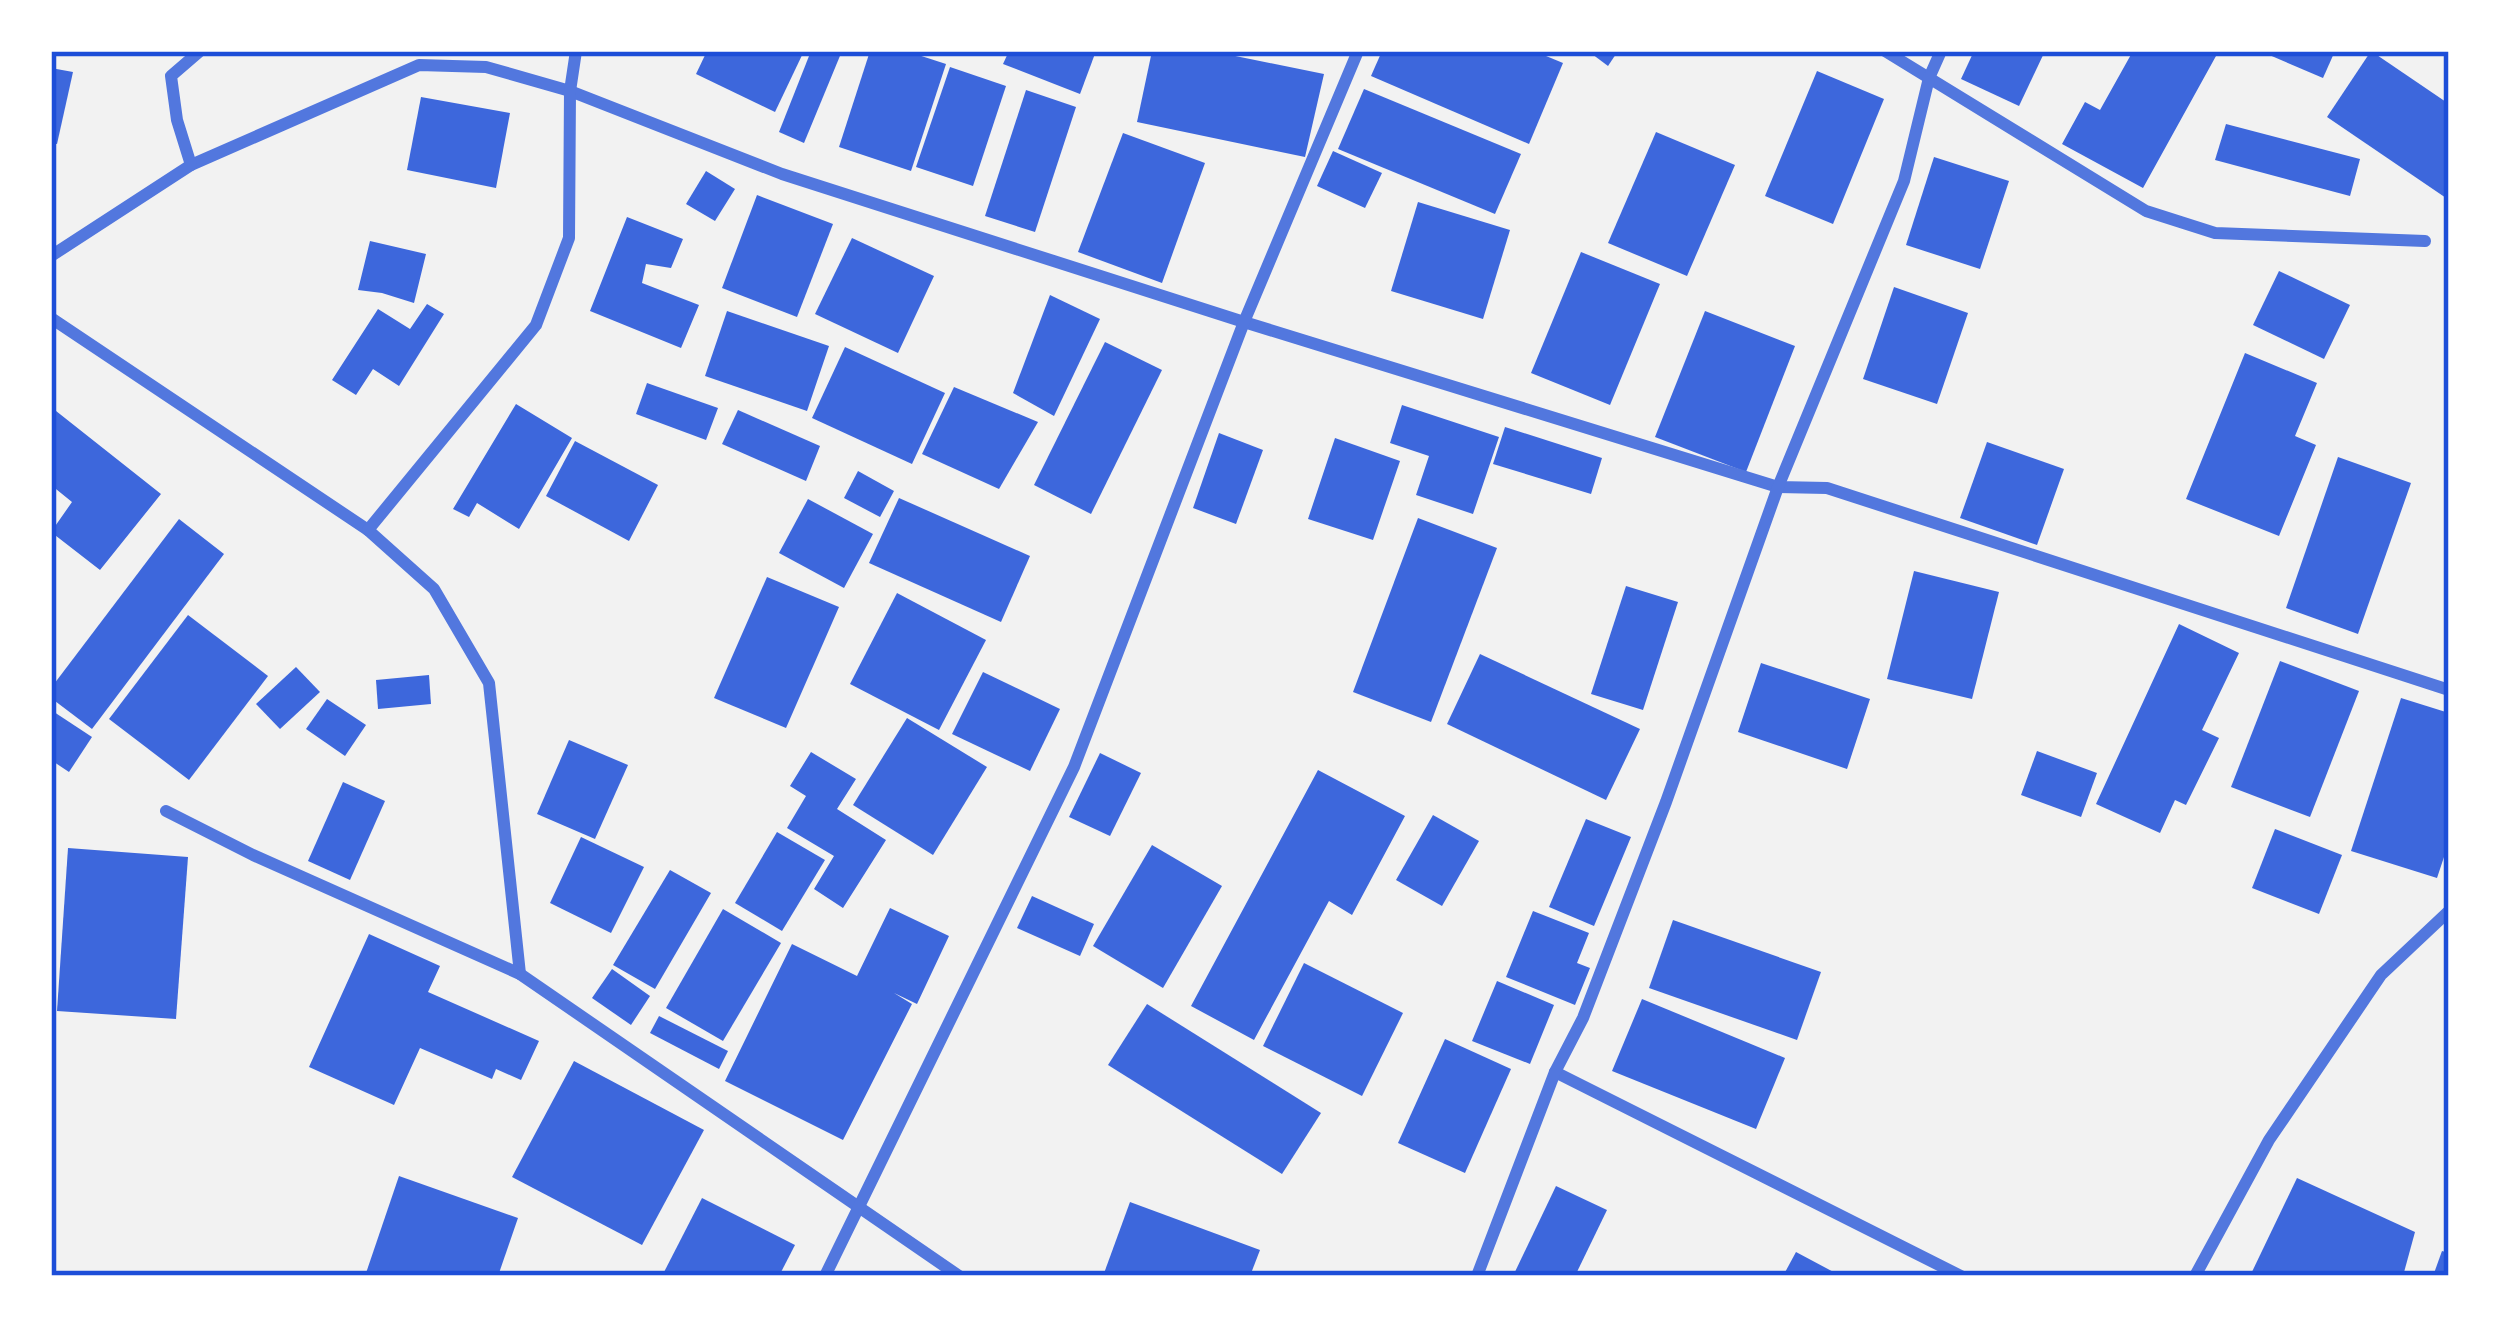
<svg xmlns="http://www.w3.org/2000/svg" width="2500" height="1327" font-family="Raleway,sans-serif">
<rect width="100%" height="100%" fill="#f2f2f2"/>
<g fill="#3d67dc">
<polygon points="707,51 804,51 775,112 696,74"/>
<polygon points="811,51 842,51 804,143 779,132"/>
<polygon points="870,51 906,51 946,64 911,171 839,147"/>
<polygon points="1009,51 1096,51 1080,94 1003,64"/>
<polygon points="1152,51 1211,51 1324,74 1305,157 1137,122"/>
<polygon points="1382,51 1534,51 1563,63 1529,144 1371,76"/>
<polygon points="1588,51 1618,51 1608,66"/>
<polygon points="1974,51 2045,51 2019,106 1961,79"/>
<polygon points="2133,51 2208,51 2216,56 2143,188 2062,144 2085,102 2100,110"/>
<polygon points="2260,51 2335,51 2323,78"/>
<polygon points="2371,51 2449,104 2449,200 2327,117"/>
<polygon points="950,67 1006,86 973,186 916,167"/>
<polygon points="51,68 73,72 57,144 51,143"/>
<polygon points="1817,71 1884,99 1833,224 1765,196"/>
<polygon points="1364,89 1521,154 1495,214 1338,149"/>
<polygon points="1026,90 1076,107 1035,232 985,216"/>
<polygon points="421,97 510,113 496,188 407,170"/>
<polygon points="2226,124 2360,159 2350,196 2215,160"/>
<polygon points="1656,132 1735,165 1687,276 1608,243"/>
<polygon points="1123,133 1205,163 1162,283 1078,252"/>
<polygon points="1333,151 1382,173 1365,208 1317,186"/>
<polygon points="1934,157 2009,181 1980,269 1906,245"/>
<polygon points="706,171 735,189 715,221 686,204"/>
<polygon points="757,195 833,224 797,317 722,288"/>
<polygon points="1418,202 1510,230 1483,319 1391,291"/>
<polygon points="627,217 683,239 671,268 646,264 642,283 699,305 681,348 590,311"/>
<polygon points="852,238 934,276 898,353 815,314"/>
<polygon points="370,241 426,254 414,303 382,293 358,290"/>
<polygon points="1581,252 1660,284 1610,405 1531,373"/>
<polygon points="2279,271 2350,305 2324,359 2253,325"/>
<polygon points="1894,287 1968,313 1937,404 1863,379"/>
<polygon points="1050,295 1100,319 1054,416 1013,393"/>
<polygon points="427,304 444,314 399,386 373,369 356,395 332,380 378,309 410,329"/>
<polygon points="727,311 829,346 807,411 705,376"/>
<polygon points="1705,311 1795,346 1746,472 1655,437"/>
<polygon points="1105,342 1162,370 1091,514 1034,485"/>
<polygon points="845,347 945,393 912,464 812,418"/>
<polygon points="2245,353 2317,383 2295,436 2316,445 2279,536 2186,499"/>
<polygon points="647,383 718,408 706,440 636,414"/>
<polygon points="954,387 1038,422 999,489 922,454"/>
<polygon points="516,404 572,438 519,529 477,503 469,517 453,509"/>
<polygon points="1402,405 1499,437 1473,514 1416,495 1429,456 1390,443"/>
<polygon points="51,407 161,494 100,570 51,532 72,502 51,485"/>
<polygon points="738,410 820,446 806,481 722,444"/>
<polygon points="1505,427 1602,458 1591,494 1493,464"/>
<polygon points="1219,433 1263,450 1236,524 1193,508"/>
<polygon points="1335,438 1400,461 1373,540 1308,519"/>
<polygon points="575,441 658,485 629,541 546,496"/>
<polygon points="1987,442 2064,469 2037,545 1960,518"/>
<polygon points="2338,457 2411,483 2358,634 2286,608"/>
<polygon points="858,471 894,491 880,517 844,498"/>
<polygon points="899,498 1030,556 1001,622 869,563"/>
<polygon points="808,499 873,534 844,588 779,553"/>
<polygon points="1418,518 1497,548 1431,722 1353,692"/>
<polygon points="179,519 224,554 92,729 51,698 51,688"/>
<polygon points="1914,571 1999,592 1972,699 1887,679"/>
<polygon points="767,577 839,607 786,728 714,698"/>
<polygon points="1626,586 1678,602 1643,710 1591,694"/>
<polygon points="897,593 986,640 939,730 850,684"/>
<polygon points="188,615 268,676 189,780 109,719"/>
<polygon points="2179,624 2239,653 2202,730 2219,738 2186,805 2175,800 2160,833 2096,804"/>
<polygon points="1480,654 1640,729 1606,800 1447,724"/>
<polygon points="2280,661 2359,691 2310,817 2231,787"/>
<polygon points="1761,663 1870,699 1847,769 1738,732"/>
<polygon points="296,667 320,692 280,729 256,704"/>
<polygon points="983,672 1060,709 1030,771 952,734"/>
<polygon points="429,675 431,704 378,709 376,680"/>
<polygon points="2401,698 2449,713 2449,842 2437,878 2351,851"/>
<polygon points="327,699 366,725 345,756 306,729"/>
<polygon points="51,710 92,737 69,772 51,760"/>
<polygon points="907,718 987,767 933,855 853,805"/>
<polygon points="569,740 628,765 595,839 537,814"/>
<polygon points="2037,751 2097,773 2081,817 2021,795"/>
<polygon points="811,752 856,779 837,809 886,840 843,908 814,889 834,856 787,828 806,796 790,786"/>
<polygon points="1100,753 1141,773 1110,836 1069,817"/>
<polygon points="1318,770 1405,816 1352,915 1329,901 1254,1040 1191,1006"/>
<polygon points="343,782 385,801 350,880 308,861"/>
<polygon points="1433,815 1479,841 1442,906 1396,880"/>
<polygon points="1586,819 1631,837 1594,926 1549,907"/>
<polygon points="2275,829 2342,855 2319,914 2252,888"/>
<polygon points="777,832 825,860 782,931 735,903"/>
<polygon points="581,837 644,867 611,933 550,903"/>
<polygon points="1152,845 1222,886 1163,988 1093,946"/>
<polygon points="68,848 188,857 176,1019 57,1011"/>
<polygon points="670,870 711,893 655,989 613,965"/>
<polygon points="1032,896 1094,924 1080,956 1017,928"/>
<polygon points="890,908 949,936 917,1004 894,993 912,1004 843,1140 725,1081 792,944 857,976"/>
<polygon points="723,909 781,943 723,1041 666,1008"/>
<polygon points="1533,911 1589,933 1577,963 1590,968 1575,1005 1506,977"/>
<polygon points="1673,920 1821,972 1797,1040 1649,988"/>
<polygon points="369,934 440,966 428,992 539,1041 521,1080 496,1069 492,1079 420,1048 394,1105 309,1067"/>
<polygon points="1304,963 1403,1013 1362,1096 1263,1046"/>
<polygon points="612,969 650,996 631,1025 592,998"/>
<polygon points="1497,981 1554,1005 1530,1064 1472,1041"/>
<polygon points="1642,999 1785,1058 1756,1129 1612,1071"/>
<polygon points="1147,1004 1321,1113 1282,1174 1108,1065"/>
<polygon points="659,1016 728,1051 719,1069 650,1033"/>
<polygon points="1445,1039 1511,1069 1465,1173 1398,1143"/>
<polygon points="574,1061 704,1130 642,1245 512,1177"/>
<polygon points="399,1176 518,1218 498,1276 365,1276"/>
<polygon points="2297,1178 2415,1232 2403,1276 2250,1276"/>
<polygon points="1556,1186 1607,1210 1575,1276 1513,1276"/>
<polygon points="702,1198 795,1245 779,1276 662,1276"/>
<polygon points="1130,1202 1260,1250 1250,1276 1103,1276"/>
<polygon points="2442,1251 2449,1253 2449,1276 2433,1276"/>
<polygon points="1796,1252 1841,1276 1783,1276"/>
</g>
<g fill="none" stroke-linecap="round" stroke-linejoin="round">
<g stroke="#5277de" stroke-width="12">
<polyline points="1885,51 2146,211 2215,233 2425,241"/>
<polyline points="191,165 419,65 486,67 570,91 782,174 1244,322 1778,487 1827,488 2449,690"/>
<polyline points="51,256 191,165 177,120 171,76 200,51"/>
<polyline points="51,318 368,530 434,589 489,683 520,974"/>
<polyline points="368,530 536,325 569,238 570,91 576,51"/>
<polyline points="166,811 253,855 520,974 959,1276"/>
<polyline points="1555,1072 1961,1276"/>
<polyline points="825,1276 1074,767 1244,322 1358,51"/>
<polyline points="1477,1276 1555,1072 1583,1018 1666,802 1778,487 1904,181 1929,78 1941,51"/>
<polyline points="2195,1276 2269,1140 2381,975 2449,911"/>
</g>
</g>
<rect width="2500" height="1327" fill="none" stroke="#ffffff" stroke-width="108"/>
<rect x="54" y="54" width="2392" height="1219" fill="none" stroke="#1d4ed8" stroke-width="4.5"/>
</svg>
